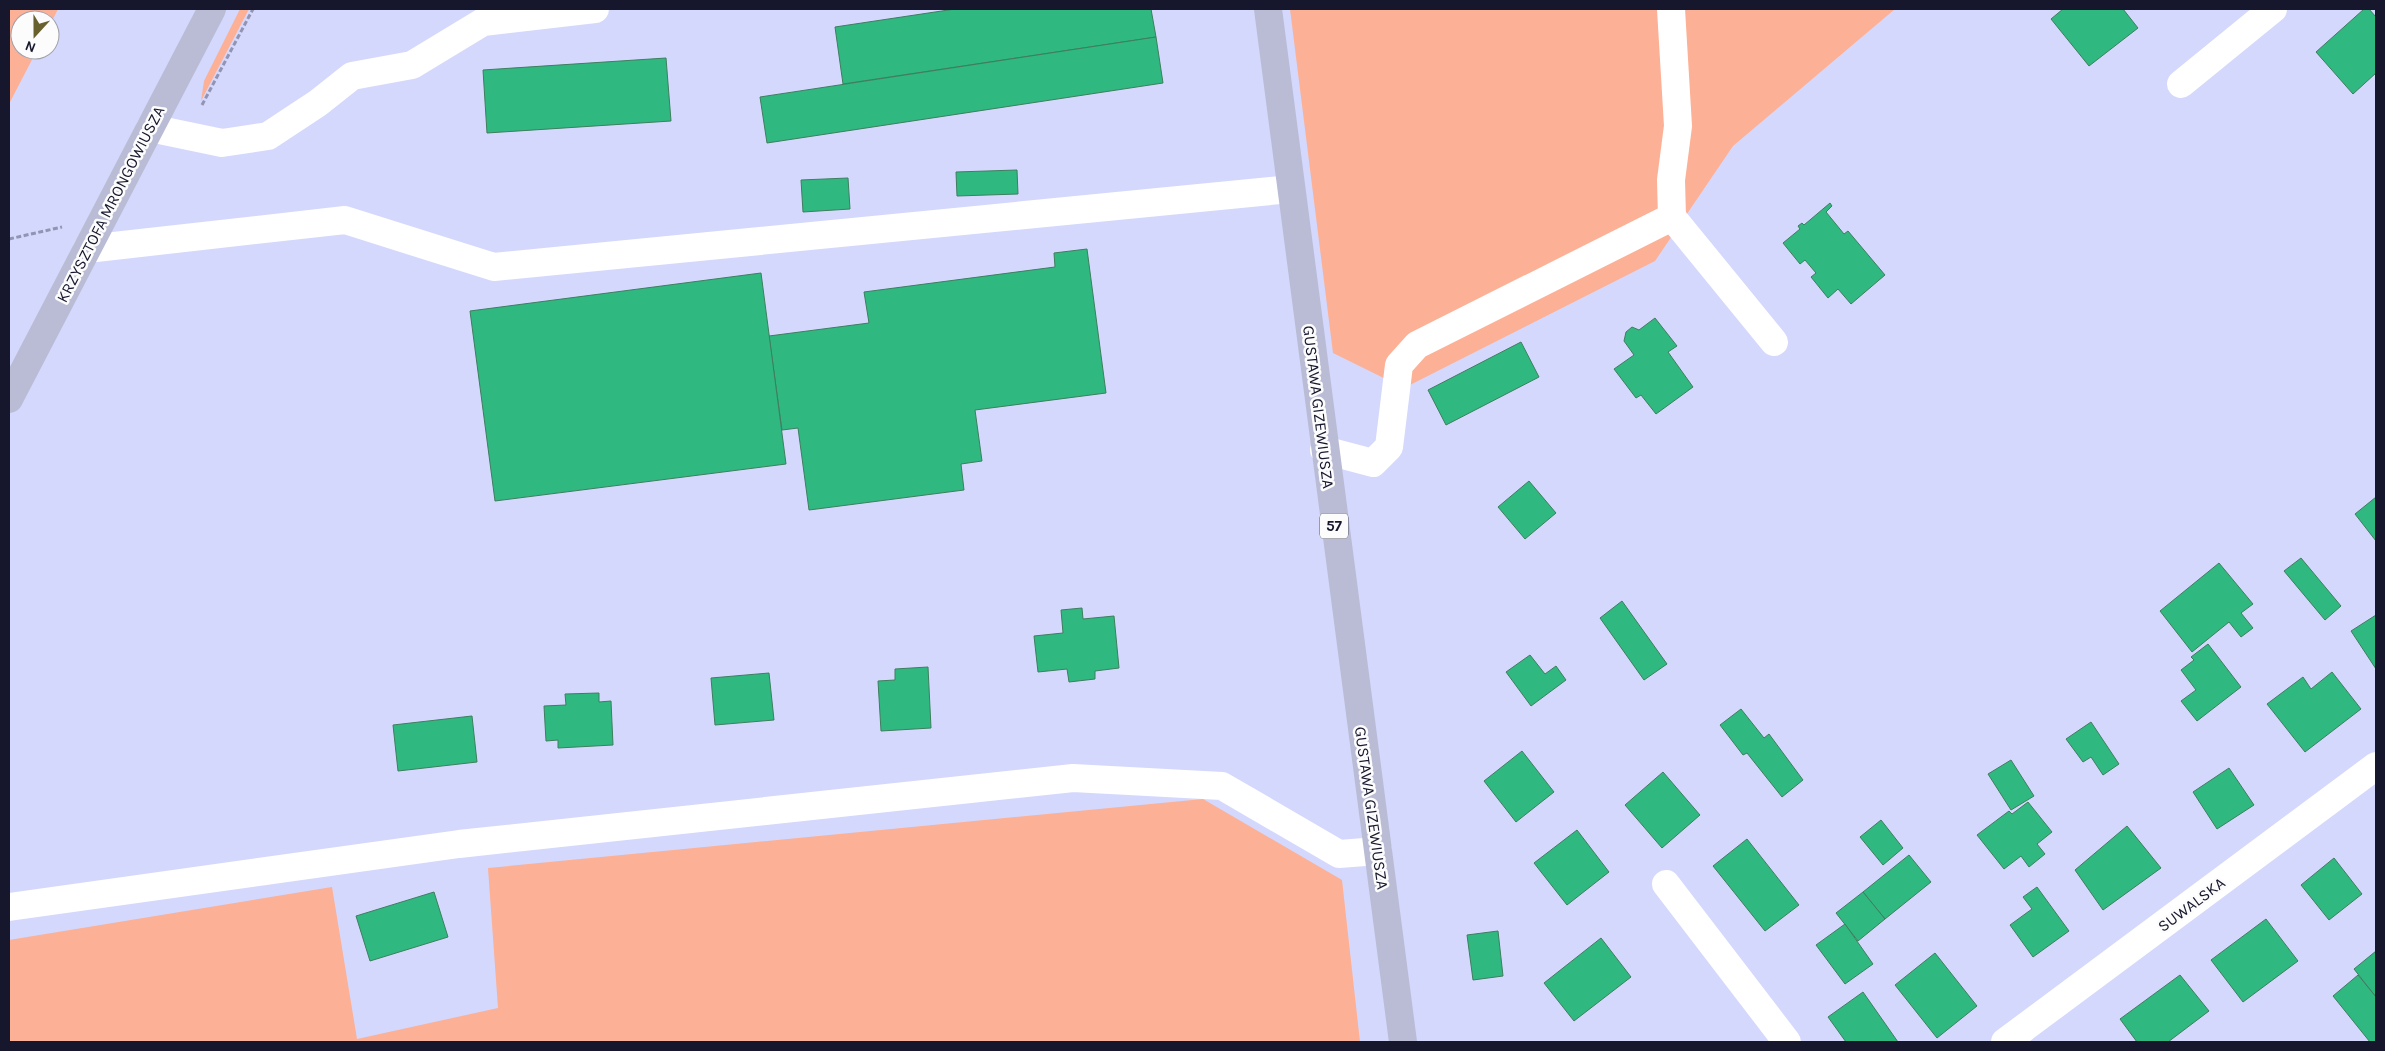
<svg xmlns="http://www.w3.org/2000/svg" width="2385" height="1051" font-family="Karla,sans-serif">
<rect width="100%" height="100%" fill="#d4d8fc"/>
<g fill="#fcb095">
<polygon points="9,9 58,9 50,25 50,20 20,20 20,50 37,50 9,104"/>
<polygon points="240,9 249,9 201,101 204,81"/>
<polygon points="1290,9 1895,9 1733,146 1655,261 1404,388 1333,353"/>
<polygon points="1203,799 1342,880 1360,1042 9,1042 9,940 332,887 357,1039 498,1008 488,868"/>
</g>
<g fill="#2fb980" stroke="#3e7e5f">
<polygon points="955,9 1151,9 1156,37 843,84 835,27"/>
<polygon points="2063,9 2123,9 2138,28 2089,66 2051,19"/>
<polygon points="2364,9 2369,9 2376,17 2376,73 2353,94 2316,52"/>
<polygon points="1156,37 1163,83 767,143 760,97"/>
<polygon points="666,58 671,121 487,133 483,70"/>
<polygon points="1017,170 1018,194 957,196 956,172"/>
<polygon points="848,178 850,209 803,212 801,180"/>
<polygon points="1830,203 1832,206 1826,212 1844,234 1848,231 1885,275 1851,304 1838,289 1828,298 1811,277 1816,273 1805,260 1800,264 1783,243 1800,229 1798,226 1802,223 1804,225"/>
<polygon points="1087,249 1106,393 975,410 982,461 961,464 964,490 809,510 798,428 782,430 769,336 869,323 864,292 1055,267 1054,253"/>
<polygon points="761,273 786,464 495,501 470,311"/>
<polygon points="1655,318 1677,346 1668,352 1693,387 1656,414 1641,395 1636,398 1614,369 1634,355 1624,341 1626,332 1632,327 1639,330"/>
<polygon points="1521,342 1539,377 1446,425 1428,390"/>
<polygon points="1529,481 1556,513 1525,539 1498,507"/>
<polygon points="2376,497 2376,541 2355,514"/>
<polygon points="2301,558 2341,606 2325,620 2284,571"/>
<polygon points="2219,563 2253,604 2241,613 2253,628 2241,637 2229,622 2192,652 2160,611"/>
<polygon points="1622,601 1667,664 1644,680 1600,618"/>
<polygon points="1082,608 1083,619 1114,616 1119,668 1095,671 1095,679 1069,682 1067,669 1038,672 1034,636 1063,633 1061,610"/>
<polygon points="2376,615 2376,669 2351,631"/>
<polygon points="2208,644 2241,687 2197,721 2181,701 2196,690 2181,670 2194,660 2191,657"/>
<polygon points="1530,655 1545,674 1556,666 1566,680 1531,706 1506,672"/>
<polygon points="928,667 931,728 881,731 878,681 895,680 895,669"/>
<polygon points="2332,672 2361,709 2305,752 2267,704 2303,677 2311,689"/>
<polygon points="769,673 774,720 715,725 711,678"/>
<polygon points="599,693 599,702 611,701 613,745 558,748 558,740 546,741 544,706 566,705 565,694"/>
<polygon points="1741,709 1764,738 1769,734 1803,780 1782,797 1747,753 1743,755 1720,725"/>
<polygon points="472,716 477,762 398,771 393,725"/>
<polygon points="2091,722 2119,764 2103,775 2091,757 2083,762 2066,739"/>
<polygon points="1522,751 1554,792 1516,822 1484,781"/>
<polygon points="2011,760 2034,796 2011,810 1988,774"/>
<polygon points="2229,768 2254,805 2217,829 2193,792"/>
<polygon points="1663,772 1700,815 1662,848 1625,805"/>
<polygon points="2028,802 2052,832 2037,844 2045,854 2029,867 2021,856 2004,869 1977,835 2009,811 2012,814"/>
<polygon points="1881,820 1903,848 1883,865 1860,837"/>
<polygon points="2127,826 2161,868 2103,910 2075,870"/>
<polygon points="1577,830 1609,872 1567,905 1534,863"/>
<polygon points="1747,839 1799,905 1765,931 1713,866"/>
<polygon points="1909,855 1931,882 1885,919 1863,892"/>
<polygon points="2334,858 2362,894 2329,920 2301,885"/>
<polygon points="2037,887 2069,931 2033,957 2010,925 2032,909 2023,897"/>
<polygon points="434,892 448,937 370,961 356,916"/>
<polygon points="1863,892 1885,919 1858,941 1836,913"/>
<polygon points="2266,919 2298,961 2243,1002 2211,960"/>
<polygon points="1845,924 1873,964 1845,984 1816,945"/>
<polygon points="1498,931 1503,976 1473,980 1467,935"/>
<polygon points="1601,938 1631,977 1574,1021 1544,983"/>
<polygon points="2376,951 2376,997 2354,969"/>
<polygon points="1935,953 1977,1006 1937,1038 1895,985"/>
<polygon points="2180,975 2209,1011 2168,1042 2137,1042 2120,1019"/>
<polygon points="2358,975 2376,997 2376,1042 2370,1042 2333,996"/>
<polygon points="1863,992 1898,1042 1846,1042 1828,1017"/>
</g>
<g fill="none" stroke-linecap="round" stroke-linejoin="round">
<g stroke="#9194b3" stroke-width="3" stroke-dasharray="5 2.5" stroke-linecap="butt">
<polyline points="202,105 253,9"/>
<polyline points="9,239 62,227"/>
</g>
<g stroke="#fff" stroke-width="28">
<polyline points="2181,84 2273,9"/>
<polyline points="150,128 222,143 268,136 318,103 352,76 412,65 483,22 595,9"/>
<polyline points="1672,217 1774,342"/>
<polyline points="87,249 345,220 494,267 1291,189"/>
<polyline points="1324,450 1373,463 1389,447 1399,365 1417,345 1672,217 1671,180 1678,126 1671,9"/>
<polyline points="1666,884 1787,1042"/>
<polyline points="9,907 459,844 1073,778 1222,786 1339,854 1378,851"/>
<polyline points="2005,1042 2376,766"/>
</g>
<g stroke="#babcd5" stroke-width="28">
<polyline points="1268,9 1403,1042"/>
<polyline points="9,399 212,9"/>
</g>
</g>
<g text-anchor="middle" stroke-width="5" stroke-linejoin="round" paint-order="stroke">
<rect fill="#fcfcfc" stroke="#5b5c6a" stroke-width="1" x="1320" y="513.5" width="28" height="25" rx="4"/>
<g font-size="15" font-weight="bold" fill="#16172c">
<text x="1334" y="531">57</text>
</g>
<g font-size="16" fill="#16172c" stroke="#fcfcfc">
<text transform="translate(110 204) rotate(-63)" y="6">KRZYSZTOFA MRONGOWIUSZA</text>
<text transform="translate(1319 407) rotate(83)" y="6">GUSTAWA GIZEWIUSZA</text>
<text transform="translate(1372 808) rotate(82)" y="6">GUSTAWA GIZEWIUSZA</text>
<text transform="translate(2191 904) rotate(-37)" y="6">SUWALSKA</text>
</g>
</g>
<rect width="2385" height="1051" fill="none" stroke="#16172c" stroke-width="20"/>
<g transform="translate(35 35) rotate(201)"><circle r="24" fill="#fcfcfc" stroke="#a0a0a9"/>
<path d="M0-4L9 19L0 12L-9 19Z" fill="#68612d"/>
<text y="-8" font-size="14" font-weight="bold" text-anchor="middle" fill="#16172c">N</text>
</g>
</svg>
